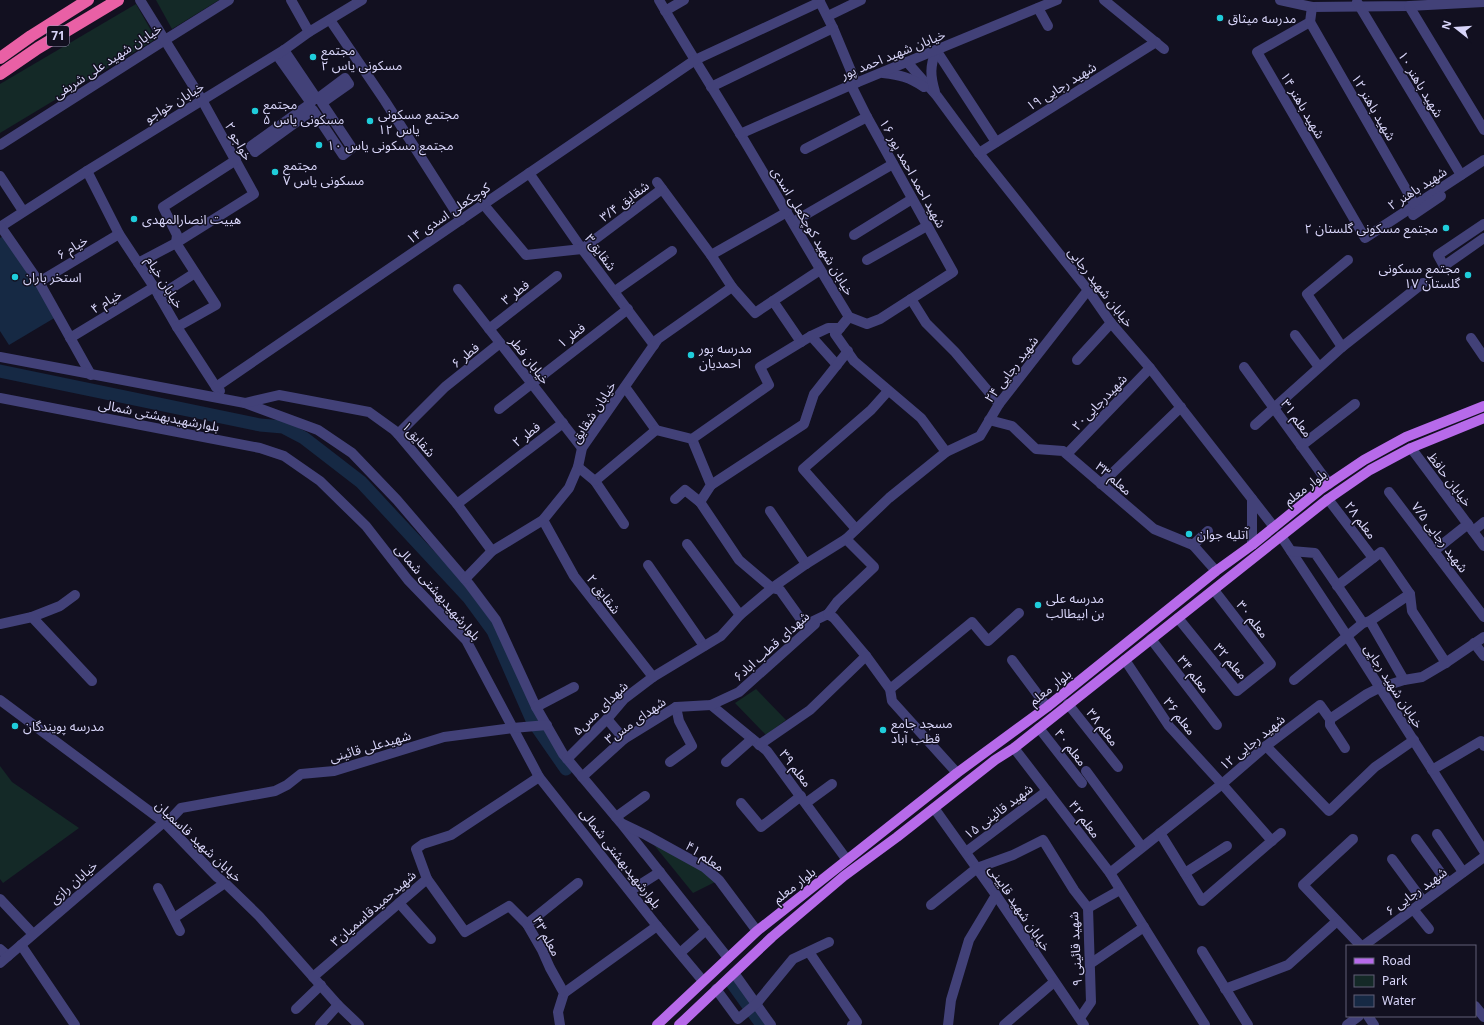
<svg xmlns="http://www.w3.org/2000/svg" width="1484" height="1025" font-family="'Noto Sans','Noto Sans Arabic',sans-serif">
<rect width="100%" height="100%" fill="#121020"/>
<g fill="#142927">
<polygon points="156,0 219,0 172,29"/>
<polygon points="136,4 156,39 0,133 0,84"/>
<polygon points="756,689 786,720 766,735 735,703"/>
<polygon points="0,766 12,782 79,828 3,883 0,879"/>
<polygon points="646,835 723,878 693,893"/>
</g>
<polygon fill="#162944" points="3,236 56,317 9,345 0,331 0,238"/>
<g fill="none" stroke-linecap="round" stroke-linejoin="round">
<g stroke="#162944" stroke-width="13">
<polyline points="0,371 260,425 283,427 304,438 361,482 468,597 493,631 532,720 566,769"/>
<polyline points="732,983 762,1025"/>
</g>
<g stroke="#424178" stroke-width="10">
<polyline points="291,0 309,32"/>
<path d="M659,0c26,45 55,90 82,135 36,60 71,122 108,182l-14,17 19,27 67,57 25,34"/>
<polyline points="819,0 833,28 856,83"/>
<polyline points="1104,0 1164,49"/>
<polyline points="1280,0 1312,7 1409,6 1484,2"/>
<polyline points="1357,2 1461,175"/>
<polyline points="1409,6 1484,130"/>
<polyline points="1312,7 1310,22 1257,52 1365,238 1484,160"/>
<polyline points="1038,8 1048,26"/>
<polyline points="665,11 684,0"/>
<polyline points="828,16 861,0"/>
<polyline points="330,20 385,101 461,220"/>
<polyline points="1310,22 1415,205"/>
<polyline points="936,50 996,142"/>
<polyline points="277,55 311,103 251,146 255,152 313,110 343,155 352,148 322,103 349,84 345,78 317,99 284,50"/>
<polyline points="907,62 937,96 979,153 1088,290 1111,323 1150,368 1274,527"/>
<path d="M883,73c17,2 26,4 41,14"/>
<polyline points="711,87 833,28"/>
<path d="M935,92c-5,-17 -5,-25 1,-42"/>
<polyline points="740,134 851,85 1057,0"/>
<polyline points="0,145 165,40 229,0"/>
<polyline points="805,149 867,117"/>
<polyline points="979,153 1156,42"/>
<polyline points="87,171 119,234 154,287 177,327 216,387 220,391"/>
<polyline points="529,173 582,249 654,345"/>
<polyline points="0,176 23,211"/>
<polyline points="657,182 711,255"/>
<polyline points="484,205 526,255 582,249 662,189"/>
<polyline points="1413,215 1441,196"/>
<polyline points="793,222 893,164"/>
<polyline points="1484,224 1438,255 1444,266 1484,238"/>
<polyline points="0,227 87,171 284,50 309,32 362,0"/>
<polyline points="1,227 39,282 91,375"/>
<polyline points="854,235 912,199"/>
<polyline points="867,260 927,226"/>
<polyline points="138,263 176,243 254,194 202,100 140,0"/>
<polyline points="39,282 119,234"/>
<polyline points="732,287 711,255 787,212"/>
<polyline points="458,289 582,448"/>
<polyline points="615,291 672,251"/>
<polyline points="159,296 195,273"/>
<polyline points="911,299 926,323 955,352 999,404"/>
<polyline points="773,301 801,342"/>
<polyline points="849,317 867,324 880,319 953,272 867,117 851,85"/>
<polyline points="177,327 216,305 176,243 177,235 163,207 236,160"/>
<polyline points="489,329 557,276"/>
<polyline points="1295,335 1319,367"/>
<polyline points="811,336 837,365"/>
<polyline points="70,338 154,287"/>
<polyline points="1471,338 1484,357"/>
<polyline points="1342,347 1307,294 1348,260"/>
<polyline points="0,357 245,403 318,430 352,453 397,500 469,584 496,620 536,707 563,754 621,823 728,958"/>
<polyline points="1077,360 1111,323"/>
<polyline points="1244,367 1329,484"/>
<polyline points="216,387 695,60 820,2"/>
<polyline points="625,387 656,430"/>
<polyline points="0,398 260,448 284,456 320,481 366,526 408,580 466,640 539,777 657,926 703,981"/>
<polyline points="245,403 279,395 369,412 394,430 398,434 457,504 492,551"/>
<polyline points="499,409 628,309"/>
<polyline points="989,420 1012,426 1036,449 1063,451 1154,529 1193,545 1216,571"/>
<polyline points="1255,425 1342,347 1423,283"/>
<polyline points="656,430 692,439 711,485 700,502 739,560 772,588 780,590 805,625 828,614 834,618 866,656 890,689 892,701 957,773"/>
<polyline points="398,434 445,387 500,343"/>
<polyline points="692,439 769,385 760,367 811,336 828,328 840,328"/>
<polyline points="1301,446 1355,404"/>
<polyline points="1411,448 1484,546"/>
<polyline points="1067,454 1150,368"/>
<polyline points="578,467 595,481 624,524"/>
<polyline points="595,481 656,430"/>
<polyline points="1101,484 1181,407"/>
<polyline points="711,485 804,424 814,394 848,351"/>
<polyline points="1389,492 1484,617"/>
<polyline points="675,499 685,490 700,502"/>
<polyline points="1328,499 1373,558"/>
<polyline points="457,504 563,423"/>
<polyline points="770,511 806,564"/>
<polyline points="543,520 574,576 653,677"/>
<polyline points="856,529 803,469 871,410 888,391"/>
<polyline points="1473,531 1484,522"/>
<polyline points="1281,536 1347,636 1484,851"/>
<polyline points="687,544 740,615"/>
<polyline points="1193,545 1208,531"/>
<polyline points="1252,545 1252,499"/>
<polyline points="1291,551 1315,553 1363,623"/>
<polyline points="1434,551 1468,524"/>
<polyline points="648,565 704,646"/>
<polyline points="465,579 492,551 543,520 569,488 578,467 582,448 658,339 732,287 755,313 820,270"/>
<polyline points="1337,586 1381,552 1410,594 1412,611 1446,663"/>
<polyline points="828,614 837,602 874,567 846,539"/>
<polyline points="32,617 60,606 75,595"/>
<polyline points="1178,618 1237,691 1271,664 1214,590"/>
<polyline points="1370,621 1404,680"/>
<polyline points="0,624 32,617 92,681"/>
<polyline points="1151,639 1217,725"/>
<polyline points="1474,643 1484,656"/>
<polyline points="1012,660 1047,707"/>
<polyline points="1125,660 1169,726 1222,784 1272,841"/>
<polyline points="1294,680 1363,623 1370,621 1410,594"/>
<polyline points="890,689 972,622 988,641 1019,613"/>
<polyline points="0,700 164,822 217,877 225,883 259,916 338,1005 359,1025"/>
<polyline points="1068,704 1118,767"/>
<polyline points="711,705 767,751 847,860"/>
<polyline points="536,707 574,687"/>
<polyline points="607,719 624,739"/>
<polyline points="1330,719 1330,725 1345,748"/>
<polyline points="1039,728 1082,783"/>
<polyline points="759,745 810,710 866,656"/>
<polyline points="1266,746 1329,811 1375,767 1414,740"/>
<polyline points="1014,748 1110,873 1222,784 1266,746 1320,705 1330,719 1367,694 1379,688 1404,680 1422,677 1444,664 1484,637"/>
<polyline points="567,759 607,719 624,699 653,677 721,636 740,615 772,588 806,564 846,539 889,498 946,452 980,436 999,404 1088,290"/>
<polyline points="670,762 692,746 679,721 676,707"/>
<polyline points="726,762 752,739"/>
<polyline points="1432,770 1481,741 1484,746"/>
<polyline points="1086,771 1142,847"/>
<polyline points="582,777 624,739 676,707 711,705 739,692 815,624"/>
<polyline points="741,803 761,827 801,796"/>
<polyline points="806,803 832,784"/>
<polyline points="934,808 996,895 1084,1025"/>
<polyline points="616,817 645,796"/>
<polyline points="166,824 181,808 275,791 287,785 301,774 334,771 444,737 513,728 547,725"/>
<polyline points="623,824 646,835 704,867 719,880 757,931"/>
<polyline points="1160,833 1202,901 1281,833"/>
<polyline points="1437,834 1463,872"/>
<polyline points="1353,839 1303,885 1361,946"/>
<polyline points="1416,839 1448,883"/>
<polyline points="966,852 1047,791"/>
<polyline points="1392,859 1423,901"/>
<polyline points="1110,873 1205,1025"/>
<polyline points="1185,873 1227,846"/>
<polyline points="427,879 465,932 509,906 527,924 542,950 550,968 564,993 558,1012 560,1025"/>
<polyline points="158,888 180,931"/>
<polyline points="630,891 660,872"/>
<polyline points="0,899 33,934"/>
<polyline points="399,903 431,939"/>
<polyline points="931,905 977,868 1013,855 1043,840 1074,890 1088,908 1091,1002 1080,1018"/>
<polyline points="1088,908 1120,890"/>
<polyline points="1413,909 1429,929"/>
<polyline points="174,918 225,883"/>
<polyline points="527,924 578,883"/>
<polyline points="21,945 75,1025"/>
<polyline points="1363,946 1484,857"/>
<polyline points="0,949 8,956"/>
<polyline points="1202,951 1248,1025"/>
<polyline points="809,952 857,1022 852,1025"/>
<polyline points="680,953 706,930"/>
<polyline points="0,963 164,822"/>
<polyline points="1090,964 1144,927"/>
<polyline points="734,973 771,1025"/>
<polyline points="313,977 427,879 416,849 423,844 451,835 539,777"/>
<polyline points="716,989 738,1019 756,1004 793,959 829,942"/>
<polyline points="1225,989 1288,965 1337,921"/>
<polyline points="564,993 657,926"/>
<polyline points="1475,1006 1484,1017"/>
<polyline points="296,1009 321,985"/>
<polyline points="1368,1016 1374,1025"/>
<polyline points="320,1025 338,1005"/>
<polyline points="948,1025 951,1000 969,940 996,895"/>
<polyline points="1004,1025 1054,982"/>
<polyline points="1347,1025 1359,1016"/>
</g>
<g stroke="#b76aea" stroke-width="10">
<polyline points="657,1025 757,931 957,773 1047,707 1216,571 1252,545 1321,489 1364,460 1406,437 1484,406"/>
<polyline points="679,1025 772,937 844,876 897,837 995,760 1014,748 1328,499 1370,470 1411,448 1484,418"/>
</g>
<g stroke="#e960a5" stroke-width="12">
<polyline points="0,58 31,36 88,0"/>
<polyline points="0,74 38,48 118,0"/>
</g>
</g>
<g fill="#1fcddb" stroke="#121020" stroke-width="1.5">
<circle cx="1220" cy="18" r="4"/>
<circle cx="313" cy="57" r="4"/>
<circle cx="255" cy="111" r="4"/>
<circle cx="370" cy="121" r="4"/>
<circle cx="319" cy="145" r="4"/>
<circle cx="275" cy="172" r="4"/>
<circle cx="134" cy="219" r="4"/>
<circle cx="1446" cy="228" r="4"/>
<circle cx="1468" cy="275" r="4"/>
<circle cx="15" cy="277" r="4"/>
<circle cx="691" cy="355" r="4"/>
<circle cx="1189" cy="534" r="4"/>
<circle cx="1038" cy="605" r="4"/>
<circle cx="15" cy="726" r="4"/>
<circle cx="883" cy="730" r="4"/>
</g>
<g text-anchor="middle" stroke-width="3" stroke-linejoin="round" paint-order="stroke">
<rect fill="#121020" stroke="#9d9ab8" stroke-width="1" x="47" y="26" width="22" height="20" rx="3"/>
<g font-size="12" font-weight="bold" fill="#d8d5f9">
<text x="58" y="40">71</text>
</g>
<g font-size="13" fill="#d8d5f9" stroke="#121020" text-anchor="start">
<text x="1228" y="23">مدرسه میثاق</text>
<text x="321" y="55">مجتمع<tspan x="321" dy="15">مسکونی یاس ۲</tspan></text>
<text x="263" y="109">مجتمع<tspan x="263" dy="15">مسکونی یاس ۵</tspan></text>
<text x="378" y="119">مجتمع مسکونی<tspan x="378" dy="15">یاس ۱۲</tspan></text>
<text x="327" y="150">مجتمع مسکونی یاس ۱۰</text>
<text x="283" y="170">مجتمع<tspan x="283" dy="15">مسکونی یاس ۷</tspan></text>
<text x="142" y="224">هییت انصارالمهدی</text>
<text x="1438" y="233" text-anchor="end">مجتمع مسکونی گلستان ۲</text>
<text x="1460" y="273" text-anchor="end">مجتمع مسکونی<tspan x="1460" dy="15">گلستان ۱۷</tspan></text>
<text x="23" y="282">استخر باران</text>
<text x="699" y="353">مدرسه پور<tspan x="699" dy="15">احمدیان</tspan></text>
<text x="1197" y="539">آتلیه جوان</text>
<text x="1046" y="603">مدرسه علی<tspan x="1046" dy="15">بن ابیطالب</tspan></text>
<text x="891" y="728">مسجد جامع<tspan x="891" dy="15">قطب آباد</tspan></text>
<text x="23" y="731">مدرسه پویندگان</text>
</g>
<g font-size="13" fill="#d8d5f9" stroke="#121020">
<text transform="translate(893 54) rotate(-22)" y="5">خیابان شهید احمد پور</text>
<text transform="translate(107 61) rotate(-33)" y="5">خیابان شهید علی شریفی</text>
<text transform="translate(1421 84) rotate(59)" y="5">شهید باهنر ۱۰</text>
<text transform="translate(1061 86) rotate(-32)" y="5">شهید رجایی ۱۹</text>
<text transform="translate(174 102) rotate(-31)" y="5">خیابان خواجو</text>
<text transform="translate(1303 105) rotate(60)" y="5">شهید باهنر ۱۴</text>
<text transform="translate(1374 107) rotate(60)" y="5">شهید باهنر ۱۲</text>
<text transform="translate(239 141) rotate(61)" y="5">خواجو ۲</text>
<text transform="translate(913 173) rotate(61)" y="5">شهید احمد احمد پور ۱۶</text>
<text transform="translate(1417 188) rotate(-33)" y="5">شهید باهنر ۲</text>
<text transform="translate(624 201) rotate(-37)" y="5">شقایق ۳/۴</text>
<text transform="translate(448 213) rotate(-34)" y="5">کوچکعلی اسدی ۱۴</text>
<text transform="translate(813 231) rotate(59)" y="5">خیابان شهید کوچکعلی اسدی</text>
<text transform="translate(72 247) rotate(-31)" y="5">خیام ۶</text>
<text transform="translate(601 252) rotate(53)" y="5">شقایق۳</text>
<text transform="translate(165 282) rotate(58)" y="5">خیابان خیام</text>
<text transform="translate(1101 287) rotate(52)" y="5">خیابان شهید رجایی</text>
<text transform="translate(515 292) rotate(-38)" y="5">فطر ۳</text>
<text transform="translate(106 301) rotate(-31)" y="5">خیام ۴</text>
<text transform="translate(571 335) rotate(-38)" y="5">فطر ۱</text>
<text transform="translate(465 355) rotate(-39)" y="5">فطر ۶</text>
<text transform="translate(530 360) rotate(52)" y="5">خیابان فطر</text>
<text transform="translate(1011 369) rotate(-53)" y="5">شهید رجایی ۲۴</text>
<text transform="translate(1099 402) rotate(-46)" y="5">شهیدرجایی۲۰</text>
<text transform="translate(593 412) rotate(-57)" y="5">خیابان شقایق</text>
<text transform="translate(159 415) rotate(11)" y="5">بلوارشهیدبهشتی شمالی</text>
<text transform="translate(1297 418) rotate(54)" y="5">معلم ۳۱</text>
<text transform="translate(526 434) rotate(-38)" y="5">فطر ۲</text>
<text transform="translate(419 439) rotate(48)" y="5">شقایق۱</text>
<text transform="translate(1114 478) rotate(41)" y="5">معلم ۳۳</text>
<text transform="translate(1450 479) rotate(53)" y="5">خیابان حافظ</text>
<text transform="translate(1305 487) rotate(-37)" y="5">بلوار معلم</text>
<text transform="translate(1361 520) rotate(53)" y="5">معلم ۲۸</text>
<text transform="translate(1440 537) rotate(53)" y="5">شهید رجایی ۷/۵</text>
<text transform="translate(438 592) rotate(49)" y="5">بلوارشهیدبهشتی شمالی</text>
<text transform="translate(604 594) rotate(52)" y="5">شقایق ۲</text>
<text transform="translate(1253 619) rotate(52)" y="5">معلم ۳۰</text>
<text transform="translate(771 646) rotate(-42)" y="5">شهدای قطب اباد۶</text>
<text transform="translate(1231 661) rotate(48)" y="5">معلم ۳۲</text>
<text transform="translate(1194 674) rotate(52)" y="5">معلم ۳۴</text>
<text transform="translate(1394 686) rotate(57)" y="5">خیابان شهید رجایی</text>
<text transform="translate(1050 687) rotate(-38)" y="5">بلوار معلم</text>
<text transform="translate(600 708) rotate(-44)" y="5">شهدای مس۵</text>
<text transform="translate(1180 716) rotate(52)" y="5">معلم ۳۶</text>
<text transform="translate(635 720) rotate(-35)" y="5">شهدای مس۳</text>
<text transform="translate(1103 727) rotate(52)" y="5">معلم ۳۸</text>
<text transform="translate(1252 742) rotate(-39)" y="5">شهید رجایی ۱۲</text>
<text transform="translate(370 746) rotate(-16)" y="5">شهیدعلی قائینی</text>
<text transform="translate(1071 747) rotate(52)" y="5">معلم ۴۰</text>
<text transform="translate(796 768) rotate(52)" y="5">معلم ۳۹</text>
<text transform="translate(998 811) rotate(-37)" y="5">شهید قائینی ۱۵</text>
<text transform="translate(1085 819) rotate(53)" y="5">معلم ۴۲</text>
<text transform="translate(199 841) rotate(43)" y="5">خیابان شهید قاسمیان</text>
<text transform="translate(705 856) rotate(34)" y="5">معلم ۴۱</text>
<text transform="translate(621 858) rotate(52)" y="5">بلوارشهیدبهشتی شمالی</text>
<text transform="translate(73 882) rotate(-41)" y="5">خیابان رازی</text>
<text transform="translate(794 885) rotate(-38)" y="5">بلوار معلم</text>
<text transform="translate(1416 891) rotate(-36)" y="5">شهید رجایی ۶</text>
<text transform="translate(373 908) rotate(-41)" y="5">شهیدحمیدقاسمیان۳</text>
<text transform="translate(1020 908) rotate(56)" y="5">خیابان شهید قایینی</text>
<text transform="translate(547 936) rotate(61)" y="5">معلم ۴۳</text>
<text transform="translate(1075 949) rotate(-93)" y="5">شهید قائینی ۹</text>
</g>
</g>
<rect x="1346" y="945" width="130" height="72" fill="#121020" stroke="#615f77"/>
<rect x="1354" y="958" width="20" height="6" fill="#b76aea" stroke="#615f77"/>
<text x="1382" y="965" font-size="12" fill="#d8d5f9">Road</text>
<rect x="1354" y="975" width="20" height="12" fill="#142927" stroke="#615f77"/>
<text x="1382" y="985" font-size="12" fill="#d8d5f9">Park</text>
<rect x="1354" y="995" width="20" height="12" fill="#162944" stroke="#615f77"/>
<text x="1382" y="1005" font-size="12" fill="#d8d5f9">Water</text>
<g transform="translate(1456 28) rotate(287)" stroke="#121020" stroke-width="3" paint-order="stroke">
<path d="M0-3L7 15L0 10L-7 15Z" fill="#d8d5f9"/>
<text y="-6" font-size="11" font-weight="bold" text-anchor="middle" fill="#d8d5f9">N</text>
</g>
</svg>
